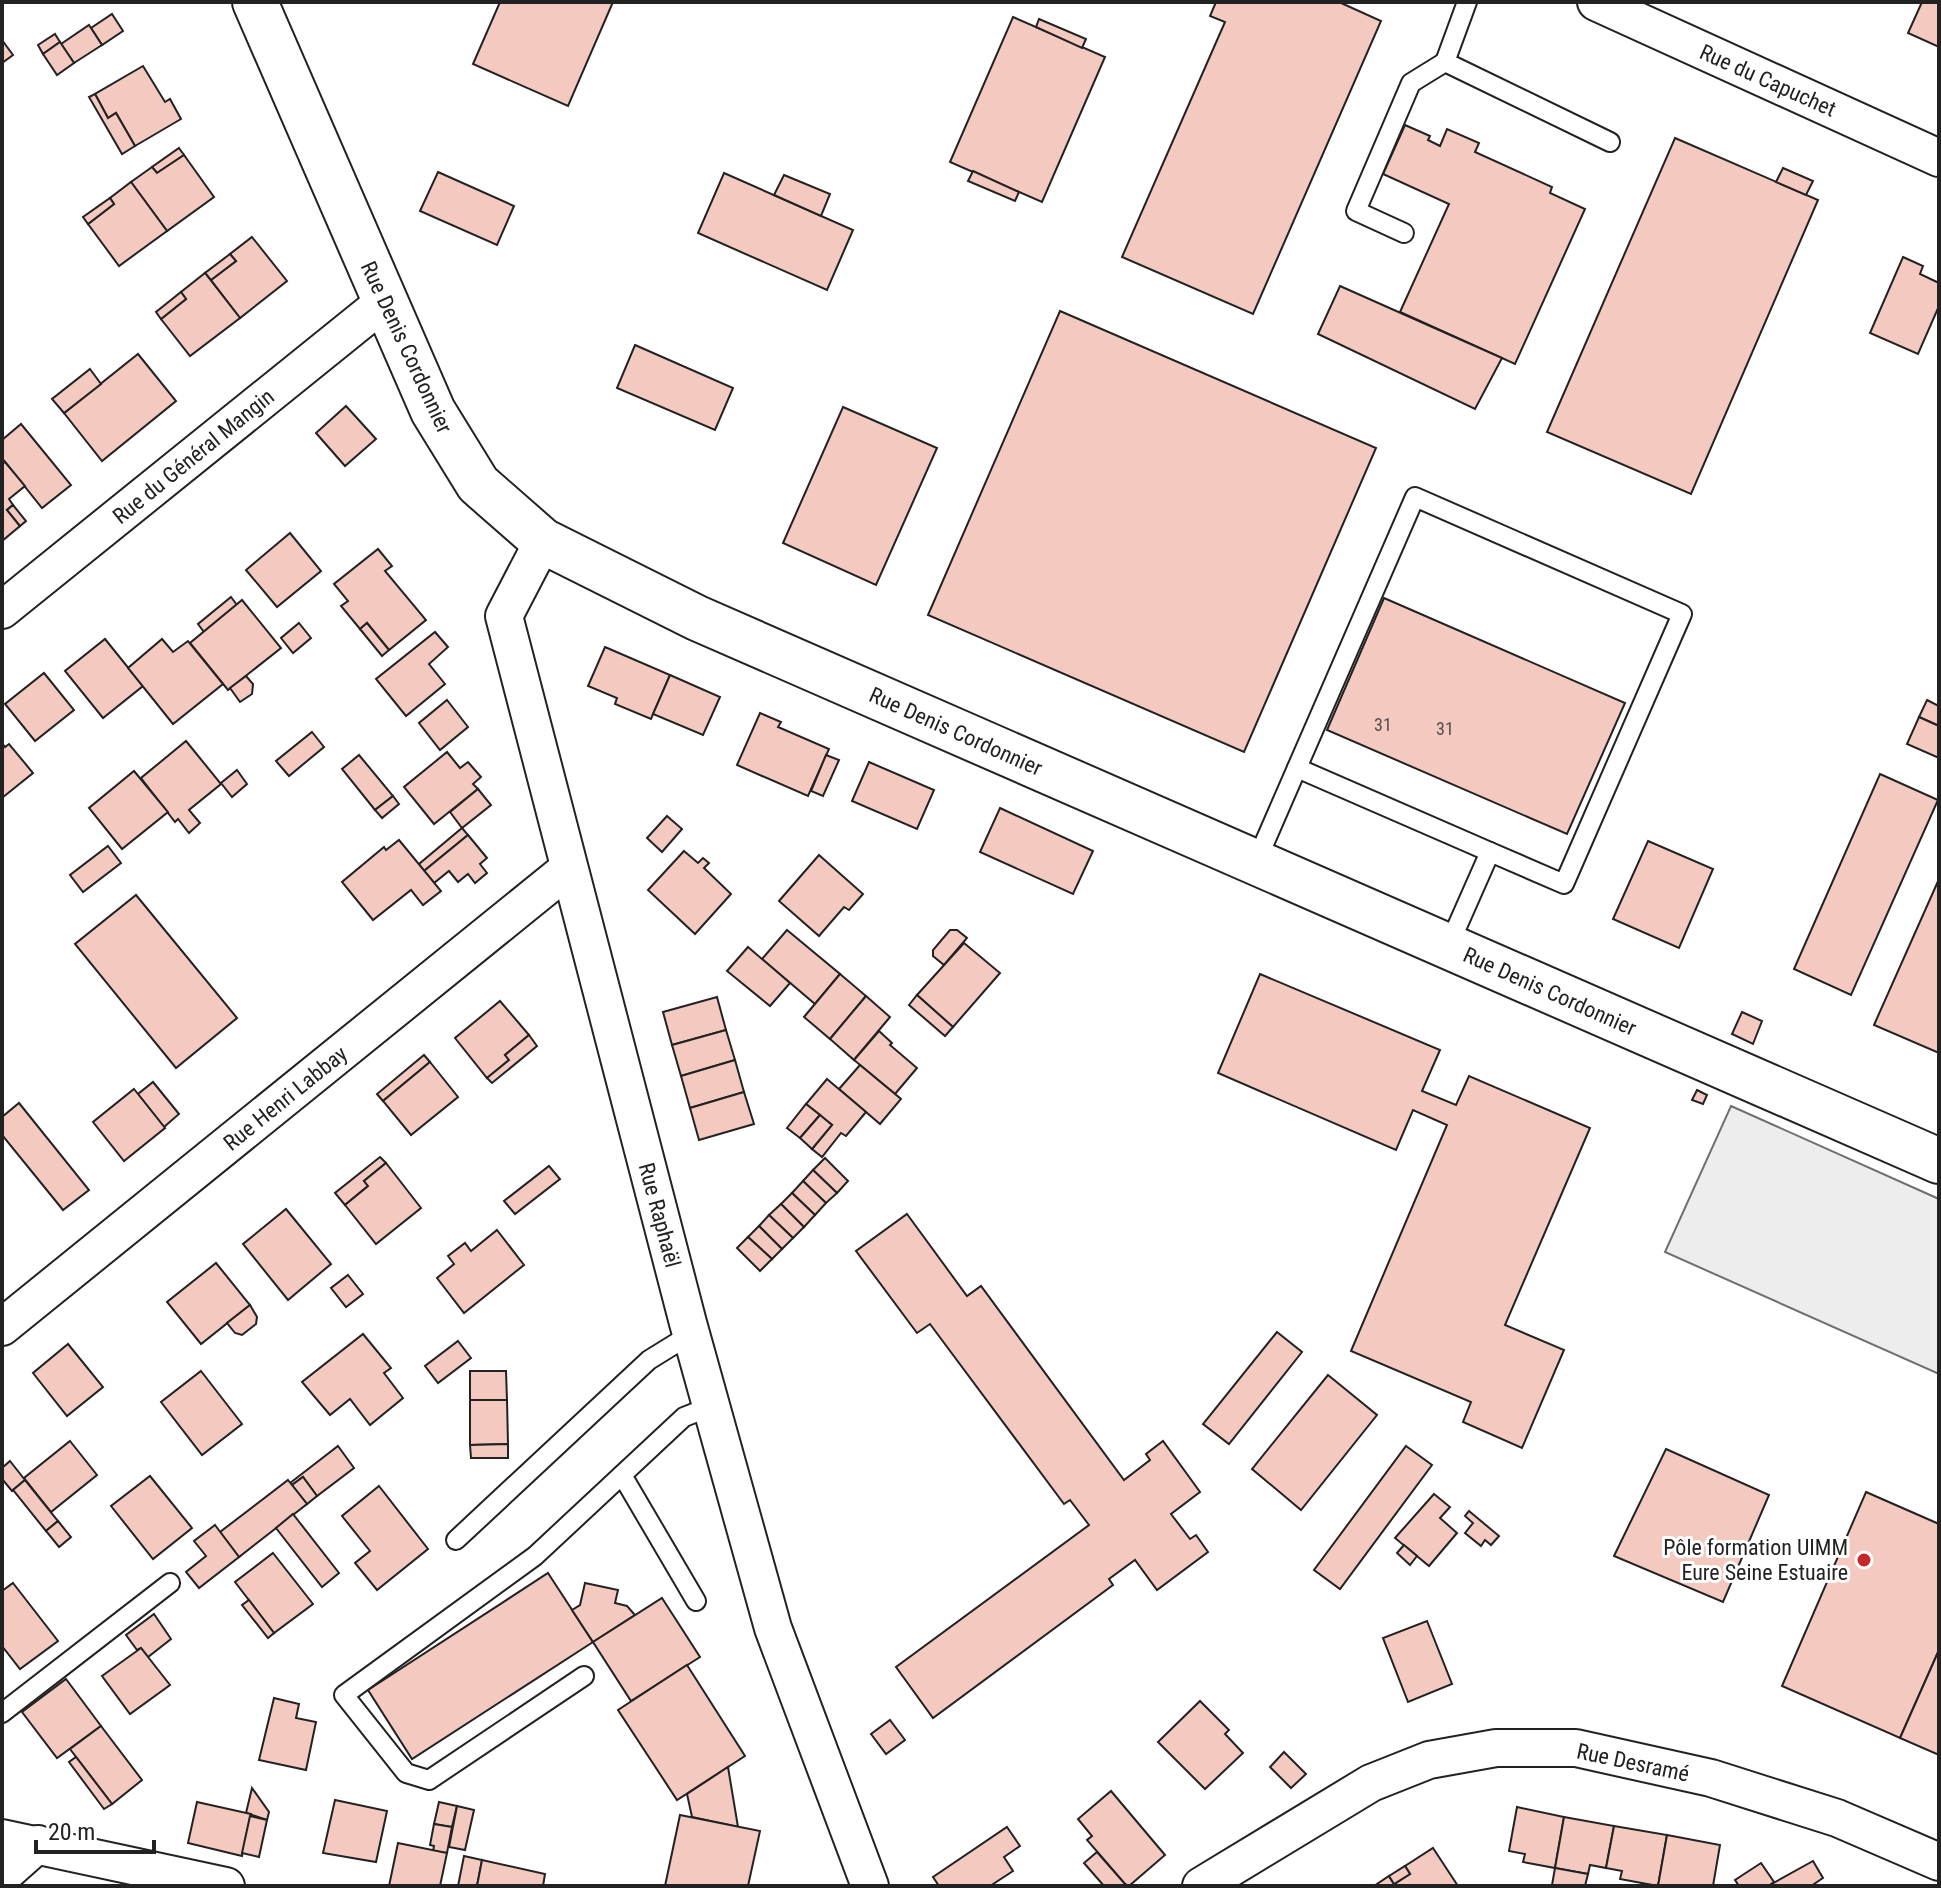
<svg xmlns="http://www.w3.org/2000/svg" width="1941" height="1888" font-family="'Roboto Condensed',sans-serif">
<rect width="100%" height="100%" fill="#fff"/>
<polygon fill="#ededed" stroke="#6f6f6f" stroke-width="2" points="1731,1106 1939,1199 1939,1374 1665,1252"/>
<g fill="#f3c9c0" stroke="#222" stroke-width="2">
<polygon points="500,2 613,2 568,106 473,64"/>
<polygon points="1216,2 1339,2 1381,21 1253,314 1122,257 1225,22 1210,16"/>
<polygon points="1922,2 1939,2 1939,47 1908,33"/>
<polygon points="112,14 123,31 102,45 91,28"/>
<polygon points="1013,17 1105,57 1042,202 950,162"/>
<polygon points="1039,19 1086,39 1082,48 1036,27"/>
<polygon points="89,25 102,45 74,63 61,44"/>
<polygon points="55,34 60,42 43,54 38,45"/>
<polygon points="2,40 13,55 2,63"/>
<polygon points="60,42 74,63 57,75 43,54"/>
<polygon points="143,66 165,102 170,99 181,119 135,146 116,113 108,118 95,94"/>
<polygon points="95,94 108,118 116,113 135,146 122,154 89,97"/>
<polygon points="1405,125 1430,136 1428,140 1440,146 1447,129 1479,143 1475,152 1552,187 1550,193 1585,209 1515,364 1400,312 1449,204 1383,174"/>
<polygon points="1675,138 1818,200 1691,494 1547,432"/>
<polygon points="179,148 184,155 157,173 152,167"/>
<polygon points="184,155 214,197 167,231 131,182 152,167 157,173"/>
<polygon points="1783,168 1813,181 1806,195 1776,182"/>
<polygon points="973,171 1019,192 1015,201 968,181"/>
<polygon points="438,172 514,206 497,245 420,211"/>
<polygon points="724,173 853,230 827,290 698,233"/>
<polygon points="784,175 830,194 821,216 774,195"/>
<polygon points="131,182 167,231 119,266 88,224 114,204 110,198"/>
<polygon points="110,198 114,204 88,224 83,217"/>
<polygon points="252,237 287,281 240,318 211,280 236,261 230,254"/>
<polygon points="230,254 236,261 211,280 205,273"/>
<polygon points="1903,257 1923,266 1920,274 1939,283 1939,306 1918,354 1870,333"/>
<polygon points="205,273 240,318 190,356 161,319 186,299 181,292"/>
<polygon points="1340,286 1502,358 1475,409 1318,334"/>
<polygon points="181,292 186,299 161,319 156,312"/>
<polygon points="1060,311 1376,448 1244,752 928,615"/>
<polygon points="635,345 733,388 715,430 617,388"/>
<polygon points="138,354 176,401 102,461 64,413"/>
<polygon points="90,369 101,384 64,413 52,399"/>
<polygon points="346,406 376,439 345,466 316,433"/>
<polygon points="843,407 937,448 876,585 783,543"/>
<polygon points="21,424 71,485 42,508 2,458 2,440"/>
<polygon points="5,462 25,486 9,499 13,505 7,510 20,526 2,541 2,464"/>
<polygon points="13,505 26,521 20,526 7,510"/>
<polygon points="290,533 321,571 277,607 246,570"/>
<polygon points="378,549 392,566 385,571 426,620 389,650 367,623 360,629 341,606 348,601 334,584"/>
<polygon points="231,597 237,605 204,632 198,624"/>
<polygon points="1384,598 1625,703 1567,834 1327,730"/>
<polygon points="242,600 281,648 228,690 190,643"/>
<polygon points="299,623 311,638 293,653 281,638"/>
<polygon points="367,623 389,650 382,656 360,629"/>
<polygon points="435,632 448,647 429,664 445,684 406,716 376,679"/>
<polygon points="105,639 143,686 103,718 65,671"/>
<polygon points="162,639 173,652 188,641 223,684 173,724 128,668"/>
<polygon points="605,647 670,675 651,719 615,704 617,698 588,686"/>
<polygon points="44,673 74,710 35,741 5,704"/>
<polygon points="670,675 720,697 703,735 653,714"/>
<polygon points="246,676 253,684 252,694 240,702 230,688"/>
<polygon points="447,700 468,727 440,750 419,723"/>
<polygon points="1927,700 1939,706 1939,726 1919,717"/>
<polygon points="760,713 781,722 778,727 829,749 808,796 737,765"/>
<polygon points="1919,717 1939,726 1939,758 1907,744"/>
<polygon points="312,732 324,747 289,776 276,761"/>
<polygon points="186,741 221,784 189,810 200,823 189,833 178,819 175,822 141,778"/>
<polygon points="2,743 5,747 9,744 33,773 2,798"/>
<polygon points="447,752 460,768 468,762 481,777 473,784 478,789 434,824 404,787"/>
<polygon points="359,755 393,796 375,810 342,769"/>
<polygon points="826,755 839,760 823,796 811,791"/>
<polygon points="869,762 934,790 917,829 852,801"/>
<polygon points="237,770 247,784 232,797 221,783"/>
<polygon points="134,771 168,812 122,849 89,808"/>
<polygon points="1880,774 1938,800 1851,995 1794,969"/>
<polygon points="478,789 491,805 462,828 450,812"/>
<polygon points="393,796 399,804 382,818 375,810"/>
<polygon points="1000,808 1093,851 1073,894 980,852"/>
<polygon points="667,816 682,829 662,852 647,838"/>
<polygon points="462,828 468,835 424,871 419,864"/>
<polygon points="468,835 487,858 480,864 487,873 475,883 468,874 458,882 449,871 434,883 424,871"/>
<polygon points="399,840 441,891 423,905 411,890 373,920 342,882 384,847 386,850"/>
<polygon points="1648,841 1713,869 1679,948 1613,919"/>
<polygon points="108,846 121,863 83,892 70,875"/>
<polygon points="684,851 698,863 703,858 709,863 704,868 731,894 695,934 648,890"/>
<polygon points="819,855 863,894 849,910 844,907 819,936 779,901"/>
<polygon points="1939,879 1939,1053 1874,1025"/>
<polygon points="136,895 237,1018 176,1068 75,944"/>
<polygon points="787,930 840,974 815,1004 762,959"/>
<polygon points="950,930 957,930 967,938 944,965 933,956 933,950"/>
<polygon points="964,943 1000,973 953,1027 917,995"/>
<polygon points="748,947 790,983 770,1006 727,971"/>
<polygon points="840,974 866,996 830,1039 804,1017"/>
<polygon points="1260,974 1440,1050 1422,1091 1456,1105 1469,1076 1590,1128 1505,1325 1564,1350 1522,1448 1463,1422 1471,1402 1351,1351 1447,1125 1413,1110 1396,1150 1218,1073"/>
<polygon points="917,995 953,1027 945,1036 909,1005"/>
<polygon points="866,996 890,1017 854,1060 830,1039"/>
<polygon points="717,997 726,1030 672,1045 663,1012"/>
<polygon points="500,1001 529,1035 505,1055 509,1060 487,1078 455,1038"/>
<polygon points="1742,1012 1762,1021 1753,1044 1732,1034"/>
<polygon points="726,1030 735,1060 681,1076 672,1045"/>
<polygon points="879,1031 892,1043 890,1045 917,1068 895,1094 854,1060"/>
<polygon points="529,1035 537,1046 492,1083 487,1078 509,1060 505,1055"/>
<polygon points="424,1055 430,1062 383,1101 377,1094"/>
<polygon points="735,1060 744,1092 690,1108 681,1076"/>
<polygon points="430,1062 458,1097 411,1135 383,1101"/>
<polygon points="860,1065 901,1099 880,1124 839,1089"/>
<polygon points="827,1079 866,1112 846,1136 841,1133 822,1157 812,1149 832,1125 806,1104"/>
<polygon points="153,1082 179,1114 164,1127 138,1094"/>
<polygon points="134,1089 165,1128 124,1161 93,1122"/>
<polygon points="1697,1090 1707,1095 1703,1104 1692,1100"/>
<polygon points="744,1092 754,1124 699,1140 690,1108"/>
<polygon points="19,1103 89,1190 63,1210 2,1135 2,1117"/>
<polygon points="806,1104 820,1115 800,1138 787,1128"/>
<polygon points="820,1115 832,1125 812,1149 800,1138"/>
<polygon points="380,1157 386,1163 364,1181 368,1186 345,1205 335,1193"/>
<polygon points="825,1158 848,1181 837,1193 813,1170"/>
<polygon points="386,1163 421,1208 376,1244 345,1205 368,1186 364,1181"/>
<polygon points="549,1166 560,1179 515,1214 504,1201"/>
<polygon points="813,1170 837,1193 826,1203 803,1181"/>
<polygon points="803,1181 826,1203 815,1215 792,1193"/>
<polygon points="792,1193 815,1215 804,1227 781,1204"/>
<polygon points="781,1204 804,1227 793,1238 769,1215"/>
<polygon points="286,1209 331,1264 288,1300 243,1244"/>
<polygon points="907,1214 967,1296 981,1286 1124,1480 1150,1460 1146,1454 1163,1441 1200,1492 1171,1514 1190,1539 1196,1535 1208,1552 1157,1590 1135,1560 1109,1579 1113,1585 933,1718 896,1667 1089,1525 1070,1500 1064,1504 930,1324 917,1333 856,1251"/>
<polygon points="769,1215 793,1238 782,1249 759,1226"/>
<polygon points="759,1226 782,1249 772,1259 748,1237"/>
<polygon points="497,1230 524,1265 464,1313 437,1278 454,1264 448,1256 465,1243 471,1251"/>
<polygon points="748,1237 772,1259 760,1271 737,1248"/>
<polygon points="216,1263 250,1305 201,1344 167,1302"/>
<polygon points="348,1275 363,1294 346,1307 331,1288"/>
<polygon points="250,1305 257,1317 256,1324 242,1335 235,1333 227,1323"/>
<polygon points="1277,1332 1302,1352 1229,1444 1203,1424"/>
<polygon points="363,1334 391,1368 384,1373 403,1398 370,1425 350,1399 330,1415 302,1382"/>
<polygon points="458,1341 471,1358 438,1383 425,1366"/>
<polygon points="68,1344 103,1387 67,1416 33,1373"/>
<polygon points="201,1371 242,1424 202,1455 161,1402"/>
<polygon points="470,1371 506,1371 507,1400 470,1400"/>
<polygon points="1328,1375 1377,1415 1301,1510 1252,1469"/>
<polygon points="470,1400 507,1400 508,1444 470,1445"/>
<polygon points="70,1441 97,1475 51,1512 24,1478"/>
<polygon points="508,1444 508,1458 471,1458 470,1445"/>
<polygon points="338,1446 354,1468 317,1496 303,1477 292,1485 290,1483"/>
<polygon points="1406,1446 1432,1465 1340,1589 1314,1570"/>
<polygon points="1666,1449 1769,1495 1723,1602 1614,1556"/>
<polygon points="10,1461 25,1480 12,1491 2,1479 2,1468"/>
<polygon points="150,1476 192,1528 153,1559 111,1506"/>
<polygon points="303,1477 317,1496 307,1504 292,1485"/>
<polygon points="25,1480 58,1521 46,1531 13,1490"/>
<polygon points="288,1480 307,1504 239,1557 220,1532"/>
<polygon points="379,1486 428,1549 377,1590 355,1563 370,1551 342,1516"/>
<polygon points="1866,1492 1939,1524 1939,1650 1900,1738 1782,1686"/>
<polygon points="1434,1494 1450,1507 1440,1518 1457,1533 1429,1566 1395,1538"/>
<polygon points="1469,1511 1499,1536 1491,1545 1485,1540 1481,1546 1465,1533 1473,1523 1465,1516"/>
<polygon points="293,1514 339,1573 322,1587 276,1528"/>
<polygon points="58,1521 71,1537 59,1547 46,1531"/>
<polygon points="215,1525 239,1557 199,1588 186,1572 206,1556 194,1541"/>
<polygon points="1404,1545 1417,1556 1410,1565 1397,1553"/>
<polygon points="273,1553 313,1604 274,1633 235,1582"/>
<polygon points="548,1573 593,1642 412,1759 368,1690"/>
<polygon points="13,1583 58,1641 20,1669 2,1646 2,1591"/>
<polygon points="585,1583 618,1590 615,1603 627,1606 635,1615 593,1642 572,1610 580,1605"/>
<polygon points="662,1598 700,1657 631,1701 593,1642"/>
<polygon points="249,1600 274,1633 268,1638 242,1605"/>
<polygon points="154,1614 171,1639 148,1657 141,1648 137,1650 126,1635"/>
<polygon points="1427,1621 1452,1684 1408,1702 1383,1638"/>
<polygon points="141,1648 170,1685 130,1714 102,1676"/>
<polygon points="1939,1650 1939,1755 1900,1738"/>
<polygon points="687,1665 745,1756 677,1800 618,1710"/>
<polygon points="66,1679 101,1726 57,1758 22,1712"/>
<polygon points="274,1698 299,1704 296,1718 316,1722 306,1770 259,1760"/>
<polygon points="1200,1701 1229,1730 1225,1734 1243,1753 1205,1789 1158,1742"/>
<polygon points="890,1720 905,1740 886,1754 871,1734"/>
<polygon points="101,1726 142,1780 112,1804 70,1749"/>
<polygon points="1284,1752 1306,1774 1291,1788 1270,1767"/>
<polygon points="76,1757 112,1804 104,1809 69,1762"/>
<polygon points="728,1767 738,1827 692,1817 687,1794"/>
<polygon points="252,1788 269,1812 267,1820 246,1813"/>
<polygon points="1111,1791 1165,1855 1129,1886 1125,1884 1087,1840 1092,1836 1078,1819"/>
<polygon points="335,1800 387,1811 376,1862 323,1853"/>
<polygon points="197,1802 251,1814 242,1856 188,1843"/>
<polygon points="439,1802 457,1806 452,1827 434,1824"/>
<polygon points="457,1806 474,1810 465,1850 449,1847"/>
<polygon points="1517,1807 1564,1817 1555,1868 1523,1862 1525,1854 1509,1851"/>
<polygon points="680,1815 760,1831 748,1886 665,1886"/>
<polygon points="250,1816 267,1820 259,1857 242,1853"/>
<polygon points="1564,1817 1614,1826 1606,1868 1590,1865 1588,1874 1555,1868"/>
<polygon points="434,1824 452,1827 447,1853 433,1851 434,1846 430,1845"/>
<polygon points="1614,1826 1667,1835 1658,1886 1620,1879 1622,1871 1606,1868"/>
<polygon points="1007,1827 1020,1846 1004,1857 1013,1871 990,1886 939,1886 933,1877"/>
<polygon points="1667,1835 1720,1845 1713,1886 1658,1886"/>
<polygon points="398,1843 447,1853 440,1886 389,1886"/>
<polygon points="1433,1848 1458,1886 1374,1886 1389,1876 1394,1884 1410,1874 1405,1866"/>
<polygon points="1097,1852 1125,1884 1122,1886 1104,1886 1084,1863"/>
<polygon points="464,1856 482,1860 477,1886 458,1886"/>
<polygon points="482,1860 545,1874 543,1886 477,1886"/>
<polygon points="1813,1861 1823,1878 1811,1886 1768,1886"/>
<polygon points="1761,1863 1774,1882 1768,1886 1739,1886 1735,1880"/>
<polygon points="1405,1866 1410,1874 1394,1884 1389,1876"/>
<polygon points="1555,1868 1588,1874 1585,1886 1552,1885"/>
</g>
<g fill="none" stroke-linecap="round" stroke-linejoin="round">
<defs>
<g id="service">
<polyline points="1467,2 1445,62 1610,142"/>
<polyline points="1404,233 1356,211 1411,83 1445,62"/>
<polyline points="1297,768 1490,852"/>
<polyline points="1256,862 1415,497 1682,614 1564,884 1490,852 1448,947"/>
<polyline points="622,1475 696,1601"/>
<polyline points="456,1540 649,1360 691,1334"/>
<polyline points="584,1676 429,1780 406,1773 344,1695 535,1556 684,1417 712,1406"/>
<polyline points="2,1713 170,1583"/>
</g>
<g id="minor">
<polyline points="1596,2 1939,158"/>
<polyline points="543,541 504,616 688,1323 773,1628 870,1886"/>
<polyline points="2,610 384,302"/>
<polyline points="2,1327 568,869"/>
<polyline points="2,1838 226,1886"/>
<polyline points="2,1876 38,1844"/>
<polyline points="1201,1886 1371,1783 1429,1760 1496,1748 1576,1748 1711,1778 1837,1818 1939,1862"/>
</g>
<polyline id="tertiary" points="255,2 433,411 478,484 543,541 697,618 1939,1161"/>
</defs>
<use href="#service" stroke="#222" stroke-width="22"/>
<use href="#minor" stroke="#222" stroke-width="40"/>
<use href="#tertiary" stroke="#222" stroke-width="48"/>
<use href="#service" stroke="#fff" stroke-width="18"/>
<use href="#minor" stroke="#fff" stroke-width="36"/>
<use href="#tertiary" stroke="#fff" stroke-width="44"/>
</g>
<circle fill="#c62828" stroke="#fff" stroke-width="3" cx="1864" cy="1560" r="8"/>
<g text-anchor="middle" stroke-width="6" stroke-linejoin="round" paint-order="stroke">
<g font-size="18" fill="#564c4a">
<text x="1383" y="731">31</text>
<text x="1445" y="735">31</text>
</g>
<g font-size="22" fill="#222" stroke="#fff">
<text transform="translate(1768 80) rotate(24)" y="8">Rue du Capuchet</text>
<text transform="translate(407 347) rotate(65)" y="8">Rue Denis Cordonnier</text>
<text transform="translate(193 456) rotate(-39)" y="8">Rue du Général Mangin</text>
<text transform="translate(956 731) rotate(24)" y="8">Rue Denis Cordonnier</text>
<text transform="translate(1550 991) rotate(24)" y="8">Rue Denis Cordonnier</text>
<text transform="translate(285 1098) rotate(-39)" y="8">Rue Henri Labbay</text>
<text transform="translate(660 1215) rotate(75)" y="8">Rue Raphaël</text>
<text transform="translate(1633 1762) rotate(12)" y="8">Rue Desramé</text>
</g>
<g font-size="22" fill="#222" stroke="#fff" text-anchor="end">
<text x="1848" y="1555">Pôle formation UIMM<tspan x="1848" dy="25">Eure Seine Estuaire</tspan></text>
</g>
</g>
<rect width="1941" height="1888" fill="none" stroke="#222222" stroke-width="8"/>
<path d="M36 1840v12h118v-12" fill="none" stroke="#222222" stroke-width="4"/>
<text x="48" y="1840" font-size="24" fill="#222222" stroke="#ffffff" stroke-width="6" paint-order="stroke">20 m</text>
</svg>
